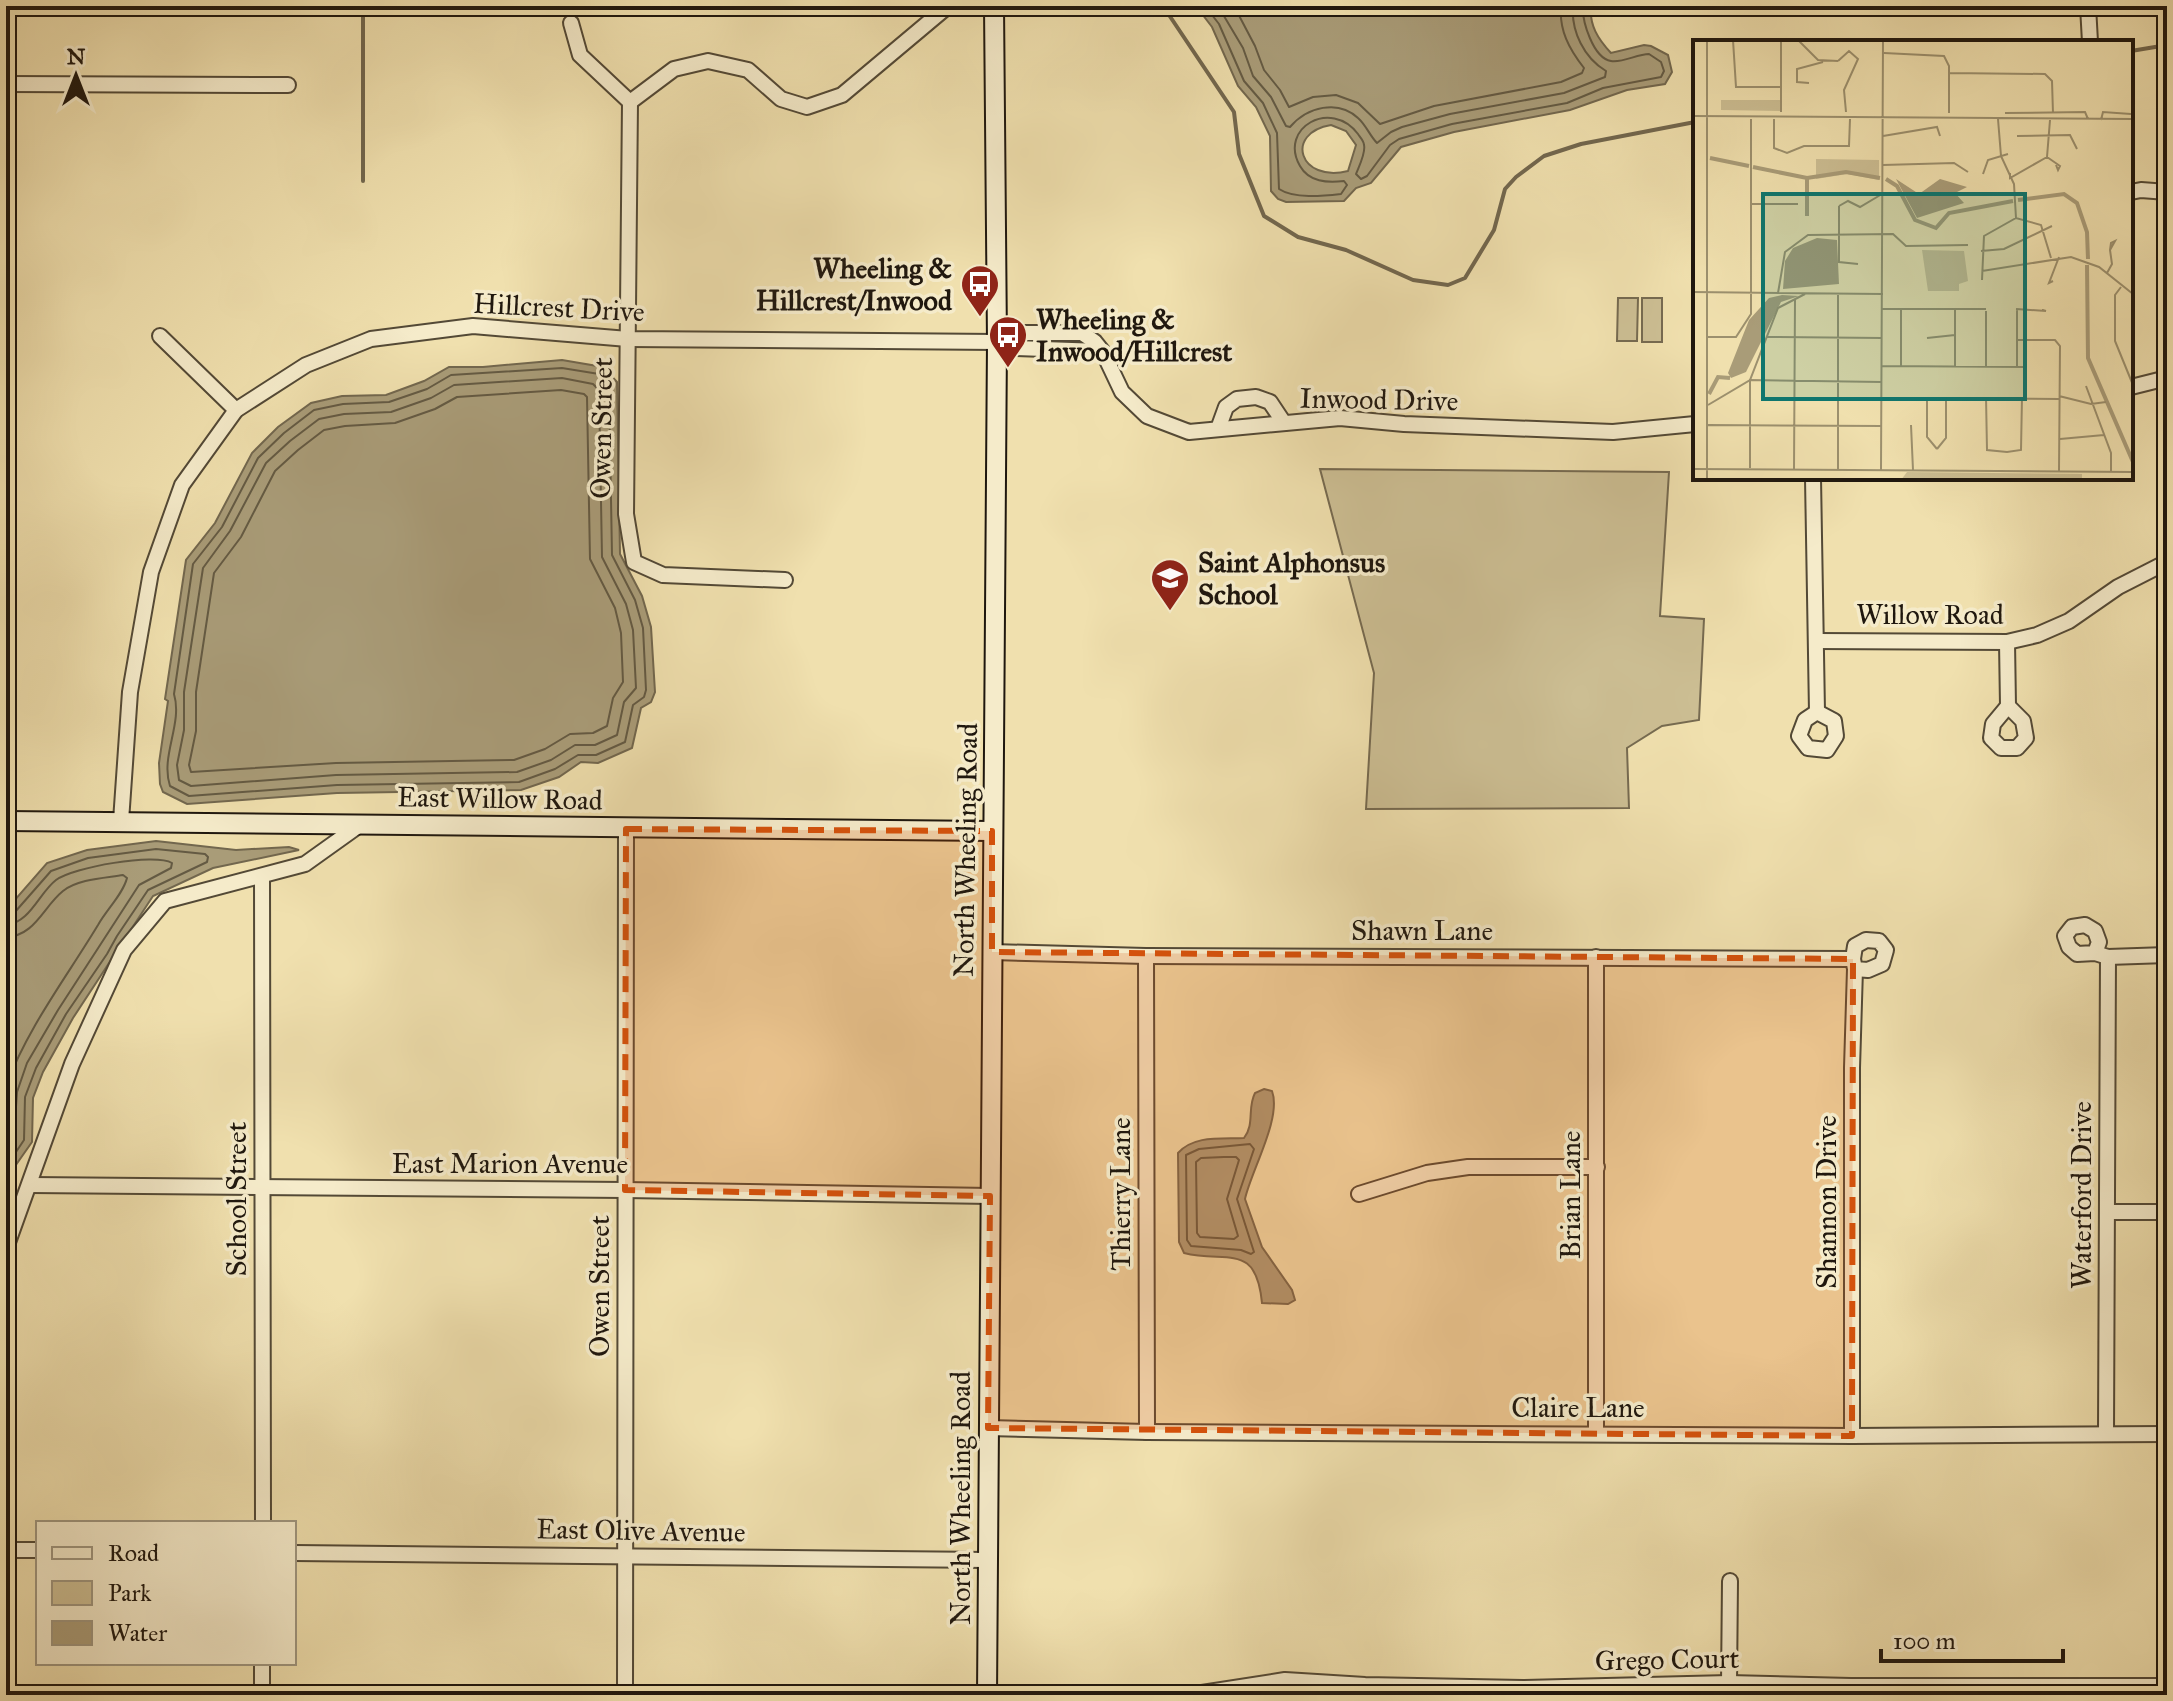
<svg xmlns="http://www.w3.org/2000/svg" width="2173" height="1701" font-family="'IM FELL Great Primer',serif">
<rect width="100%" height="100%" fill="#f0e0ae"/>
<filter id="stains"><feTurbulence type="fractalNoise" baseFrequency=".0025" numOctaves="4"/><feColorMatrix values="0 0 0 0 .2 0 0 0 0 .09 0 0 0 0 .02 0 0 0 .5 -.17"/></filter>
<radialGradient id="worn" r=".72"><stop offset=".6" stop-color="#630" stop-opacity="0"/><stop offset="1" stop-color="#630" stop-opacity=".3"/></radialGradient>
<g fill="#ccbe93" stroke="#766a50" stroke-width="2">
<polygon points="1618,298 1638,298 1637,341 1617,341"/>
<rect x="1642" y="298" width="20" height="44"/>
<polygon points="1320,469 1669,472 1660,616 1704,619 1699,720 1662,726 1627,748 1629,808 1366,809 1374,673"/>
</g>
<g fill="#a99c78" stroke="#72674e" stroke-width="2" fill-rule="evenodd">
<path d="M1196,6h395c-2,19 7,33 20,47l33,-8 7,1 17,9 4,17 -7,12 -38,6 -57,20 -116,22 -53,15 -30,36 -15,5 -12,13 -58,1 -8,-3 -7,-8 -1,-55 -14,-29 -18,-21 -26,-59zM1331,125l15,6 10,14 -8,26c-49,12 -64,-38 -17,-46z"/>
<polygon points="562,360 603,367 617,382 620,554 642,596 651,627 655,692 651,702 641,708 632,748 598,763 581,762 559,777 521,790 337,793 187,804 163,792 160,784 159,763 168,701 165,699 186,560 215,523 252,453 278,427 311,403 342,396 386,395 424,381 449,367 483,367"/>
<polygon points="156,841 236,850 289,847 299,850 213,868 153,896 73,1018 43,1072 33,1098 32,1142 6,1179 6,910 47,863 87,850"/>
<path d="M1264,1089l8,2c10,27 -21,80 -27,108l17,48 30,43 3,10 -7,4 -26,-1c-6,-62 -35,-39 -78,-50l-5,-11 -1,-89c16,-18 43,-14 66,-15 11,-14 3,-30 11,-45z"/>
</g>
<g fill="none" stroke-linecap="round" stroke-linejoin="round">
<g stroke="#645a43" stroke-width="2">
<path d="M1205,6l14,18 25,57 19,22 14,30 2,56c15,10 44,7 62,5l6,-9 -3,-4c-17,2 -35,1 -44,-15 -22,-38 31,-68 58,-32 2,3 6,7 6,11 2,8 -5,21 -8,29l5,5 6,-3 23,-31 9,-6 53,-15 115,-21 36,-15 58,-11 3,-6 -3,-9 -12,-8c-12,0 -26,9 -38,7 -18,-3 -29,-40 -28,-55"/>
<path d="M1218,6l25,42 10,28 18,21 15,29 4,1c17,-20 48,-28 68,-9 8,7 12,18 19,25l14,-11 11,-5 48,-13 114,-21 41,-16 1,-6c-22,-13 -35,-40 -33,-65"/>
<path d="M1234,6l21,40 9,24 16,20 9,17 24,-10 23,-2 22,8 22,21 54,-18 127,-24 21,-9 2,-5c-15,-19 -25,-38 -23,-62"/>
<path d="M562,368l37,6 10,13 3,168 23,45 8,28 3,62 -2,7 -11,8 -8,37 -29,13h-18l-23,14 -36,13 -182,3 -148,11 -19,-10c-10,-30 13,-62 4,-92l19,-130 29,-37 36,-69 26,-25 30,-23 29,-6 46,-2 38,-13 24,-14z"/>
<polygon points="562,378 593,384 599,390 602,557 626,604 633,630 636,688 624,702 617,735 595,745 575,745 551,760 517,772 336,775 191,786 179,780 177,765 184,730 184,692 203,568 230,531 266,463 290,441 319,419 344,414 391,412 431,398 454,385"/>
<polygon points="561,390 584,394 587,397 590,559 615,608 621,633 623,682 613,698 607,726 593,733 570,734 545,749 514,760 336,763 191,772 189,765 196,731 196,692 214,573 241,537 275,471 298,450 324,430 345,426 395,423 435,409 457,397"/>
<polyline points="6,915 15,912 51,871 88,858 156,849 205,854 208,857 207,862 148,890 117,936 107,954 66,1014 36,1068 25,1097 24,1140 6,1167"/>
<path d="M6,925c24,-2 33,-32 50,-45 17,-13 99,-27 116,-17l-1,5 -32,17 -81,125 -31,53 -10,29 -3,44 -8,14"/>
<path d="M6,937c29,-1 37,-30 57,-46 15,-12 42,-13 60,-16l4,3c-4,16 -20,31 -29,47 -32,53 -70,102 -92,161"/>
<polygon points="1250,1144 1254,1149 1237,1199 1254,1252 1251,1254 1241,1250 1191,1246 1187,1240 1186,1155 1199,1149"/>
<polygon points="1224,1157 1236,1157 1239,1160 1227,1199 1238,1236 1234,1239 1200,1237 1197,1233 1196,1162 1201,1158"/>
</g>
<g stroke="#72674e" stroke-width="4">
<polyline points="1163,6 1234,112 1239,154 1264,216 1298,237 1346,250 1413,280 1448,285 1465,278 1494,230 1505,189 1516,177 1544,156 1581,144 1695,122"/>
<polyline points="2131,51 2167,45"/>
<polyline points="363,181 363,6"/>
</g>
<defs>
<g id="street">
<polyline points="2088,6 2090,42"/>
<polyline points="571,23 580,55 630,102"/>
<polyline points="6,84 288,85"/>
<polyline points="630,102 626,514 634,562 663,575 785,580"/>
<polyline points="630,102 674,69 708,61 748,70 781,99 807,107 842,95 948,6"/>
<polyline points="2131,192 2141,190 2167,192"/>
<polyline points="160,336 236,410"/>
<polyline points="997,342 1016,333 1082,333 1095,342 1103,352 1122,392 1147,416 1189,432 1340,418 1404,424 1613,432 1695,424"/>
<polyline points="2131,387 2167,378"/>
<polyline points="1218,429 1226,407 1237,399 1256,397 1270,402 1284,423"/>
<polyline points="1813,478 1817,712"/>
<polyline points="1817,641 2007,642 2037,635 2069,621 2118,587 2167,562"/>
<polyline points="2007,642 2008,706"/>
<polygon points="2008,706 2023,721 2026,738 2017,748 2001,748 1991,738 1993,724"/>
<polygon points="1817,712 1834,721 1836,736 1827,750 1808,748 1799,736 1805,720"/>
<polyline points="121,821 130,692 151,572 182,485 236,410 306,365 371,339 473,326 628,339 997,342 1015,348 1100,351"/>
<polyline points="262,876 263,1523"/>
<polygon points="1866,940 1879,941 1886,950 1882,964 1868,970 1855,969 1853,959 1855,946"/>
<polyline points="992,952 1146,956 1853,959"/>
<polyline points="2095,953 2099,942 2095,931 2085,925 2072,927 2065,936 2069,947 2077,954 2095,953 2108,957 2167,955"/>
<polyline points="1146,956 1147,1432"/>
<polyline points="1596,957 1596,1433"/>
<polyline points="30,1185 625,1190 990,1196"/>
<polyline points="1359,1194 1427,1173 1468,1167 1597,1167"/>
<polyline points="2107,1212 2167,1212"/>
<polyline points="6,1248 72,1064 124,950 165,901 305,864 361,824"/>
<polyline points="988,1428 1147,1432 1852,1436 2167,1434"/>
<polyline points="2106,1433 2108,957"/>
<polyline points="1852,1436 1852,1068 1855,969"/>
<polyline points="6,1550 38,1550"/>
<polyline points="294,1553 987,1560"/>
<polyline points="1729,1683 1730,1581"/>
<polyline points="262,1695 262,1663"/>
<polyline points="625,1695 626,829"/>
<polyline points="1189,1695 1285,1680 1365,1685 1523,1688 1729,1683 1851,1686 2167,1686"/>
</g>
<g id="secondary">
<polyline points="6,821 992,831"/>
<polyline points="987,1695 997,342 994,6"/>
</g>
</defs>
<use href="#street" stroke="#534936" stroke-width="18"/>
<use href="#secondary" stroke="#1f170e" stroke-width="22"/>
<use href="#street" stroke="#f5ebca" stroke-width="14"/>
<use href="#secondary" stroke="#f5ebca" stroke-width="18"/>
</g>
<path fill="#d4520c" fill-opacity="0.2" stroke="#d4520c" stroke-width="6" stroke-dasharray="16 10" stroke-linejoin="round" d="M626,829l366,2v121l861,7 -1,477 -864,-8 2,-232 -365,-6z"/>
<defs>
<symbol id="bus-pin" viewBox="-11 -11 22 30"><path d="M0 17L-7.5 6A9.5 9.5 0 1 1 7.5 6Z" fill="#8f2418" stroke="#f5ebca"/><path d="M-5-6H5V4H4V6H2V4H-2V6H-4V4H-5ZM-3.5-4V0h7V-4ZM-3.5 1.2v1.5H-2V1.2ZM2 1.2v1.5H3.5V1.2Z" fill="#fff"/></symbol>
<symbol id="school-pin" viewBox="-11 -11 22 30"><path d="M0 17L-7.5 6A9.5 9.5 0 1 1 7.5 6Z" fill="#8f2418" stroke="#f5ebca"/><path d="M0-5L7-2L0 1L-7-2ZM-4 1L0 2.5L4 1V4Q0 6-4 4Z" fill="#fff"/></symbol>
</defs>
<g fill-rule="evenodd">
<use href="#bus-pin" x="958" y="262" width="44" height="60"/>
<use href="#bus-pin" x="986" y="313" width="44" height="60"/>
<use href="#school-pin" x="1148" y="556" width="44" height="60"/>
</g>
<g text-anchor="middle" stroke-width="7" stroke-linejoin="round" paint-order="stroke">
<g font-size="28" font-weight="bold" fill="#1f170e" stroke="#f5ebca" text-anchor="start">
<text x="952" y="278" text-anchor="end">Wheeling &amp;<tspan x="952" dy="32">Hillcrest/Inwood</tspan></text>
<text x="1036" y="329">Wheeling &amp;<tspan x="1036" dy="32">Inwood/Hillcrest</tspan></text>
<text x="1198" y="572">Saint Alphonsus<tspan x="1198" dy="32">School</tspan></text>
</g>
<g font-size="28" fill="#1f170e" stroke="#f5ebca">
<text transform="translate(559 307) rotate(3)" y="10">Hillcrest Drive</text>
<text transform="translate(1379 399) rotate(1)" y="10">Inwood Drive</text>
<text transform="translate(601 428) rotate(-89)" y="10">Owen Street</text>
<text x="1930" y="624">Willow Road</text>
<text transform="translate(500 798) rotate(1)" y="10">East Willow Road</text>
<text transform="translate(965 850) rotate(-89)" y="10">North Wheeling Road</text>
<text x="1422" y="940">Shawn Lane</text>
<text x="510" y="1173">East Marion Avenue</text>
<text transform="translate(1120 1194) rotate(-90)" y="10">Thierry Lane</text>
<text transform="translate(1570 1195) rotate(-90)" y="10">Brian Lane</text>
<text transform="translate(2081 1195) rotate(-90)" y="10">Waterford Drive</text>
<text transform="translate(236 1199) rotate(-90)" y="10">School Street</text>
<text transform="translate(1826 1202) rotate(-90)" y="10">Shannon Drive</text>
<text transform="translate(599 1286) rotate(-90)" y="10">Owen Street</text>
<text x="1578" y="1417">Claire Lane</text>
<text transform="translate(960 1498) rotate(-90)" y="10">North Wheeling Road</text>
<text transform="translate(641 1530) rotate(1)" y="10">East Olive Avenue</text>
<text transform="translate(1667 1659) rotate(-1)" y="10">Grego Court</text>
</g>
</g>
<g transform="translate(1693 40)">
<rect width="440" height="440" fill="#f0e0ae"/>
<path d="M28,60h59v11l-59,-1zM123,119l63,1v20l-32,-6 -31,5zM229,210l42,1 4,30 -9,3v7h-31zM214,432l175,2v6h-181z" fill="#ccbe93"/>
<path d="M247,139l27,8 -12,6 9,10 -47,15 -21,-39 23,15zM124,198l20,2 2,44 -56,5 2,-28 8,-13zM89,255l17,1 -18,6 -35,70 -15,6 -3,-5 21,-53 20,-22z" fill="#a99c78"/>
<path fill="none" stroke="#a99c78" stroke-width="4" d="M17,118l39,8M60,127l54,11 39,-6 34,6M193,139l11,7 18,34 21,8 13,-15 64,-12M325,160l46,-6 13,9 10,29 1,27M114,176v-37M394,225l1,93 45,104M16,354l9,-17 12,1"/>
<path fill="none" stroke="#9c906e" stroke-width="2" d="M14,0v440M40,0l3,47h45M88,0v72M105,0l20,20 20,1M191,13l60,3 5,10v47M145,21l11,-10 9,8 -14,31 2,22M256,33l96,1 7,7 1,32M116,43l-12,-1v-13l26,-7M312,73l80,-1 3,7M0,76l440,3M81,79v29l13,5 17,-7h45l1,-27M305,79l3,37 13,28 2,34M408,80l2,-8 28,2M190,96l54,-9 3,9M324,96l53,-1 7,14M354,117l13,9 -2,4 -2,-5M190,125l71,-2 14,9M317,133v5l37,-21 3,-37M290,134l5,-14 20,-6M57,164h48M146,166v56l19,2M146,166l9,-5 12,6 22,-13M288,211l23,-2 48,-23M289,231l89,-14 28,10 34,27M414,233l5,-9 -2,-14 1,-7 4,-2 -5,9M289,240l2,-44 32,-18 25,7 10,33M360,241l-4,2 10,-26M428,247l-6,8v46l18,44M0,252l190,2M85,253l7,-41 23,-17 85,-1 13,12 62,-1M189,269h104M208,269v57M262,269v58M323,269l30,2 -4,-1M14,297h29l15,-23v-195M74,297l115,1M234,298l28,-3M324,300h38l5,6 -1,125M189,326l144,1M293,327v-56M324,327v-58M393,346l25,67v19M366,356l32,8 15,-2M234,357v40l10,12M293,357l1,53 20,2 14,-2 1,-53M213,358l153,1M15,365l42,-25 28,-72 27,-14M15,385l174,1M218,385l2,45M367,399l44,-4M244,409l9,-11v-40M57,428v-88l132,2M0,429l440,3M101,429l1,-170M145,430v-176M188,430l2,-430"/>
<path fill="#0f766e" fill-opacity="0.15" stroke="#0f766e" stroke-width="4" d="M70,154h262v205h-262z"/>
<rect width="440" height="440" fill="none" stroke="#1f170e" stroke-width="4"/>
</g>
<rect width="2173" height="1701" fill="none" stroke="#f0e0ae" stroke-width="32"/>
<rect x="8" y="8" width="2157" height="1685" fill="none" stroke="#1f170e" stroke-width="4"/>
<rect x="16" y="16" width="2141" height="1669" fill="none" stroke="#1f170e" stroke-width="2"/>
<rect x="36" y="1521" width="260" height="144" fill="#f5ebca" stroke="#9f967f" stroke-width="2"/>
<rect x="52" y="1547" width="40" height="12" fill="#f5ebca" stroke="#9f967f" stroke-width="2"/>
<text x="108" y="1561" font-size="24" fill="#1f170e">Road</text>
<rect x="52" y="1581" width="40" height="24" fill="#ccbe93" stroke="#9f967f" stroke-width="2"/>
<text x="108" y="1601" font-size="24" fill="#1f170e">Park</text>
<rect x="52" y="1621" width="40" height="24" fill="#a99c78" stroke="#9f967f" stroke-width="2"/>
<text x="108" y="1641" font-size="24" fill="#1f170e">Water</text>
<g transform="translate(76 76)" stroke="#f5ebca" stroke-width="6" paint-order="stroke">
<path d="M0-6L14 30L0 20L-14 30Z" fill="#1f170e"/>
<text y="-12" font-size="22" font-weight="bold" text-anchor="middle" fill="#1f170e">N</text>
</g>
<path d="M1881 1649v12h182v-12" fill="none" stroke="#1f170e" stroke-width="4"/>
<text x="1893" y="1649" font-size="24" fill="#1f170e" stroke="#f5ebca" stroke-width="6" paint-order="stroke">100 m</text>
<rect width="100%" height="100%" filter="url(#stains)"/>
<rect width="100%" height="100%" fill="url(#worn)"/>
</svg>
